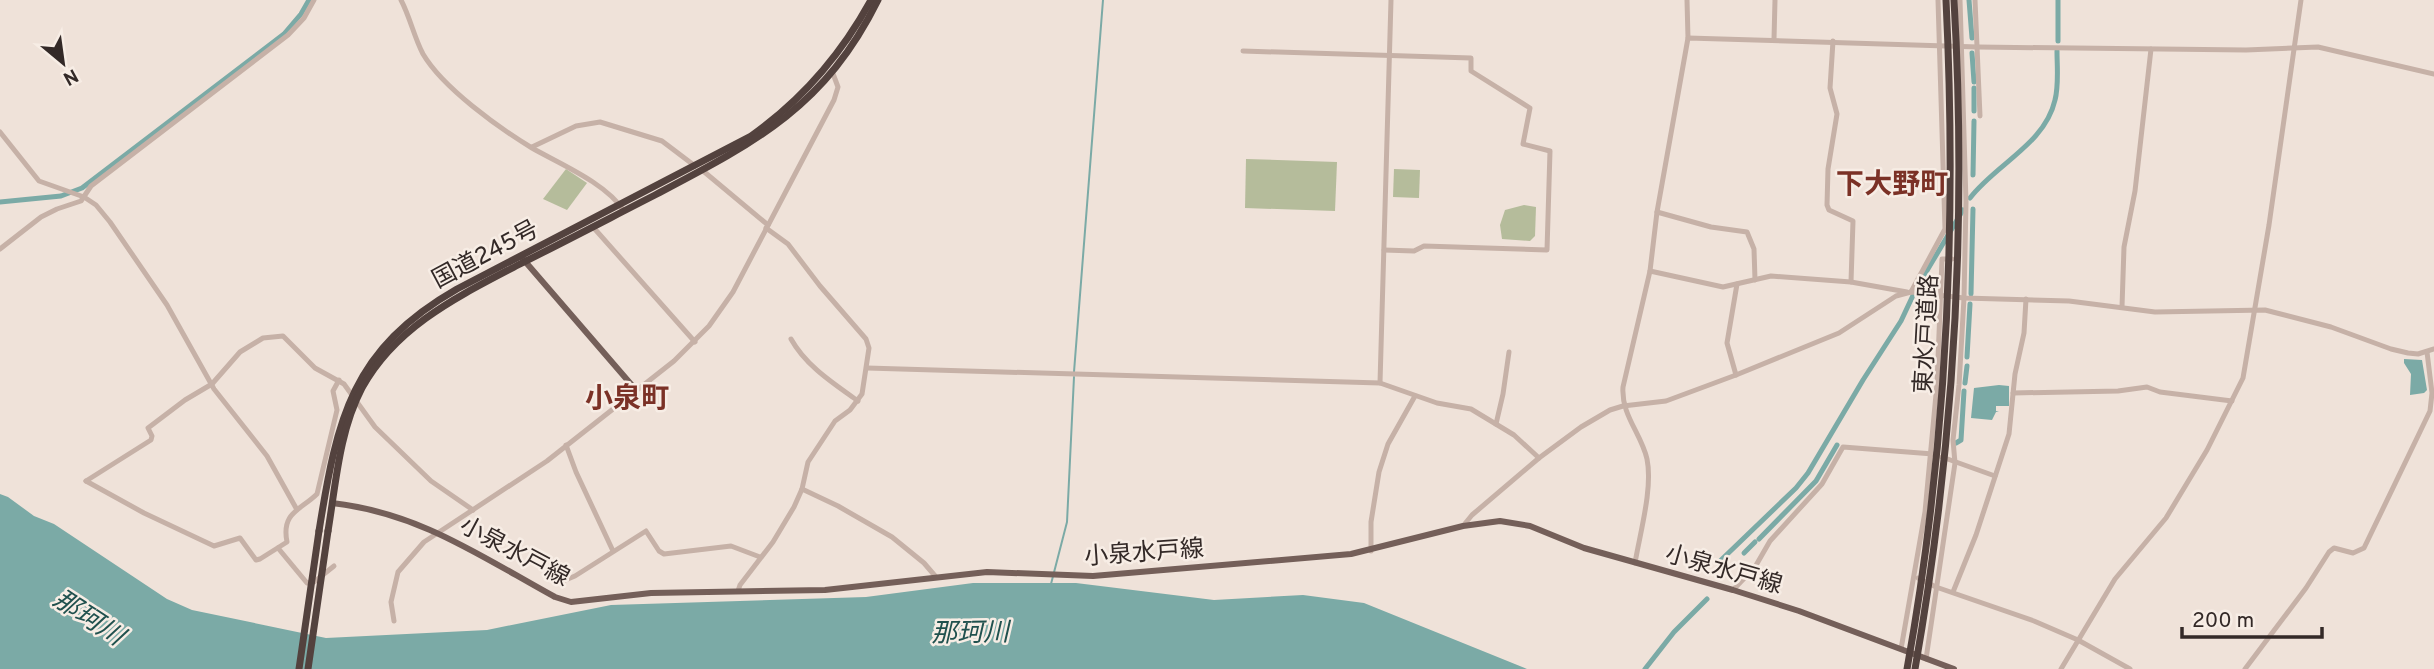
<svg xmlns="http://www.w3.org/2000/svg" width="2434" height="669" font-family="Overpass,'Noto Sans JP',sans-serif">
<rect width="100%" height="100%" fill="#efe2d9"/>
<g fill="#b5bc9b">
<polygon points="1246,159 1337,162 1335,211 1245,208"/>
<polygon points="566,169 587,183 567,210 543,199"/>
<polygon points="1394,169 1420,170 1419,198 1393,197"/>
<polygon points="1524,205 1536,207 1535,236 1530,241 1502,239 1500,225 1505,210"/>
</g>
<g fill="#7baaa6">
<polygon points="2404,359 2422,360 2427,390 2424,393 2410,395 2411,374 2404,363"/>
<polygon points="1999,385 2009,386 2009,406 1996,406 1996,411 1999,412 1996,412 1992,420 1971,418 1974,388"/>
<polygon points="0,494 8,497 34,516 54,524 167,599 192,610 326,638 487,630 611,605 866,597 973,583 1076,583 1214,600 1303,595 1364,603 1527,669 0,669"/>
</g>
<g fill="none" stroke-linecap="round" stroke-linejoin="round">
<g stroke="#7baaa6" stroke-width="2">
<polyline points="1074,372 1103,0"/>
<polyline points="1051,584 1067,522 1074,377"/>
</g>
<g stroke="#7baaa6" stroke-width="5">
<polyline points="1969,0 1972,38"/>
<polyline points="2058,41 2058,0"/>
<polyline points="1972,53 1974,82"/>
<polyline points="1974,88 1974,111"/>
<polyline points="1973,175 1974,121"/>
<path d="M1970,198c26,-34 75,-54 85,-98 4,-15 2,-33 2,-49"/>
<polyline points="0,202 61,196 82,188 284,34 301,14 309,0"/>
<polyline points="1971,294 1973,209"/>
<polyline points="1967,357 1970,304"/>
<polyline points="1965,383 1967,366"/>
<polyline points="1956,443 1961,440 1964,391"/>
<polyline points="1759,539 1816,481 1837,445"/>
<polyline points="1744,553 1755,542"/>
<polyline points="1718,563 1796,488 1808,473 1863,380 1901,321 1916,289 1963,210"/>
<polyline points="1645,669 1674,632 1707,599"/>
</g>
<g stroke="#c6b1a7" stroke-width="5">
<path d="M401,0c9,17 13,37 22,54 20,34 76,74 109,94 28,16 74,35 92,63"/>
<polyline points="1687,0 1688,38"/>
<polyline points="1975,0 1980,116"/>
<polyline points="1774,39 1775,0"/>
<polyline points="1833,41 1830,88 1837,114 1828,169 1827,205 1829,210 1853,221 1851,282"/>
<polyline points="1243,51 1471,58 1471,71 1530,108 1523,144 1550,151 1547,250 1424,246 1414,251 1384,250"/>
<polyline points="0,132 39,181 84,197 96,205 110,222 167,305 214,389 267,456 296,508"/>
<polyline points="532,147 576,126 600,122 662,141 695,166"/>
<polyline points="702,170 768,225"/>
<polyline points="1657,212 1711,227 1747,232 1754,249 1755,280"/>
<polyline points="593,227 695,342"/>
<polyline points="0,249 41,217 57,209 81,201 91,186 288,35 304,18 314,0"/>
<polyline points="1650,271 1723,287 1771,276 1851,282 1907,292"/>
<polyline points="1911,292 1945,229 1938,0"/>
<polyline points="2122,307 2124,247 2135,191 2151,49"/>
<path d="M791,339c15,27 42,44 67,62"/>
<polyline points="867,368 1380,383 1437,403 1471,409 1514,435 1539,458"/>
<polyline points="1736,375 1727,343 1737,284"/>
<polyline points="1380,383 1391,0"/>
<polyline points="2013,393 2118,391 2147,387 2160,392 2232,401"/>
<polyline points="1496,424 1503,394 1509,352"/>
<polyline points="566,445 576,472 613,551"/>
<polyline points="1942,457 1995,476"/>
<polyline points="86,481 151,440 152,436 148,428 185,400 212,384 240,352 263,338 283,336 315,368 344,384 375,427 431,481 473,510"/>
<path d="M86,481l58,32 70,33 26,-8 16,22 4,-1 27,-17c-6,-30 14,-32 30,-48l20,-84 -4,-19 6,-11"/>
<polyline points="802,489 838,506 892,537 924,563 936,577"/>
<polyline points="1463,526 1472,515 1539,458 1581,427 1610,410 1623,406 1666,401 1736,375 1839,333 1896,296 1911,292 1964,298 2069,301 2155,312 2265,310 2331,327 2391,349 2408,353 2418,354 2434,349"/>
<polyline points="278,548 307,583 314,582 334,566"/>
<polyline points="1371,551 1371,522 1379,472 1388,444 1415,396"/>
<path d="M1635,563c5,-30 18,-75 12,-104 -6,-26 -26,-44 -24,-72l27,-116 7,-59 31,-174 290,9 268,3 72,-3 116,27"/>
<polyline points="1918,578 1936,587 2034,621 2078,640 2130,669"/>
<polyline points="563,581 575,576 646,531 659,551 664,554 731,546 760,557"/>
<polyline points="1733,590 1755,567 1770,541 1822,484 1843,447 1933,454"/>
<polyline points="738,591 740,585 773,542 794,507 802,489 808,462 835,421 850,410 862,394 869,348 866,339 820,286 788,244 766,228"/>
<polyline points="1953,592 1976,535 2009,434 2015,374 2024,333 2026,299"/>
<polyline points="394,621 391,602 398,572 424,542 547,461 674,361 709,326 733,292 834,100 838,87 832,71"/>
<polyline points="1901,649 1925,512 1937,384 1942,259 1952,259"/>
<polyline points="1926,659 1955,463 1953,440 1959,385 1964,298 1966,202 1960,0"/>
<polyline points="2061,669 2115,579 2166,518 2207,450 2243,378 2269,225 2301,0"/>
<polyline points="2245,669 2306,588 2329,552 2334,548 2353,553 2364,548 2430,411 2432,393 2427,352"/>
</g>
<g stroke="#745f59" stroke-width="6">
<polyline points="523,259 636,390"/>
<path d="M332,503c88,10 148,53 223,94l16,5 80,-9 174,-3 162,-18 106,4 258,-22 112,-28 37,-5 30,5 54,22 149,42 66,21 155,58"/>
</g>
<g stroke="#53423e" stroke-width="7">
<path d="M319,531c18,-113 33,-182 138,-242l294,-153c51,-36 90,-81 120,-136"/>
<path d="M328,531c8,-48 11,-99 34,-143 34,-62 97,-92 156,-123 46,-23 92,-47 137,-70 101,-53 170,-88 223,-195"/>
</g>
<g stroke="#53423e" stroke-width="7">
<polyline points="299,669 319,531"/>
<polyline points="308,669 328,531"/>
<path d="M1907,669c40,-221 50,-445 39,-669"/>
<path d="M1915,669c39,-221 52,-445 39,-669"/>
</g>
</g>
<g text-anchor="middle" stroke-width="5" stroke-linejoin="round" paint-order="stroke">
<g font-size="24" fill="#332927" stroke="#f7ede5">
<text transform="translate(485 254) rotate(-28)" y="8">国道245号</text>
<text transform="translate(1926 334) rotate(-87)" y="8">東水戸道路</text>
<text transform="translate(515 551) rotate(28)" y="8">小泉水戸線</text>
<text transform="translate(1144 552) rotate(-4)" y="8">小泉水戸線</text>
<text transform="translate(1724 569) rotate(16)" y="8">小泉水戸線</text>
</g>
<g font-size="26" font-style="italic" fill="#20514e" stroke="#f7ede5">
<text transform="translate(89 617) rotate(33)" y="9">那珂川</text>
<text transform="translate(970 632) rotate(-1)" y="9">那珂川</text>
</g>
<g font-size="28" font-weight="bold" fill="#7b3126" stroke="#f7ede5">
<text x="1892" y="193">下大野町</text>
<text x="627" y="407">小泉町</text>
</g>
</g>
<g transform="translate(63 63) rotate(151)" stroke="#f7ede5" stroke-width="5" paint-order="stroke">
<path d="M0-5L12 26L0 18L-12 26Z" fill="#332927"/>
<text y="-10" font-size="19" font-weight="bold" text-anchor="middle" fill="#332927">N</text>
</g>
<path d="M2182 627v10h140v-10" fill="none" stroke="#332927" stroke-width="3.5"/>
<text x="2192" y="627" font-size="21" fill="#332927" stroke="#f7ede5" stroke-width="5" paint-order="stroke">200 m</text>
</svg>
